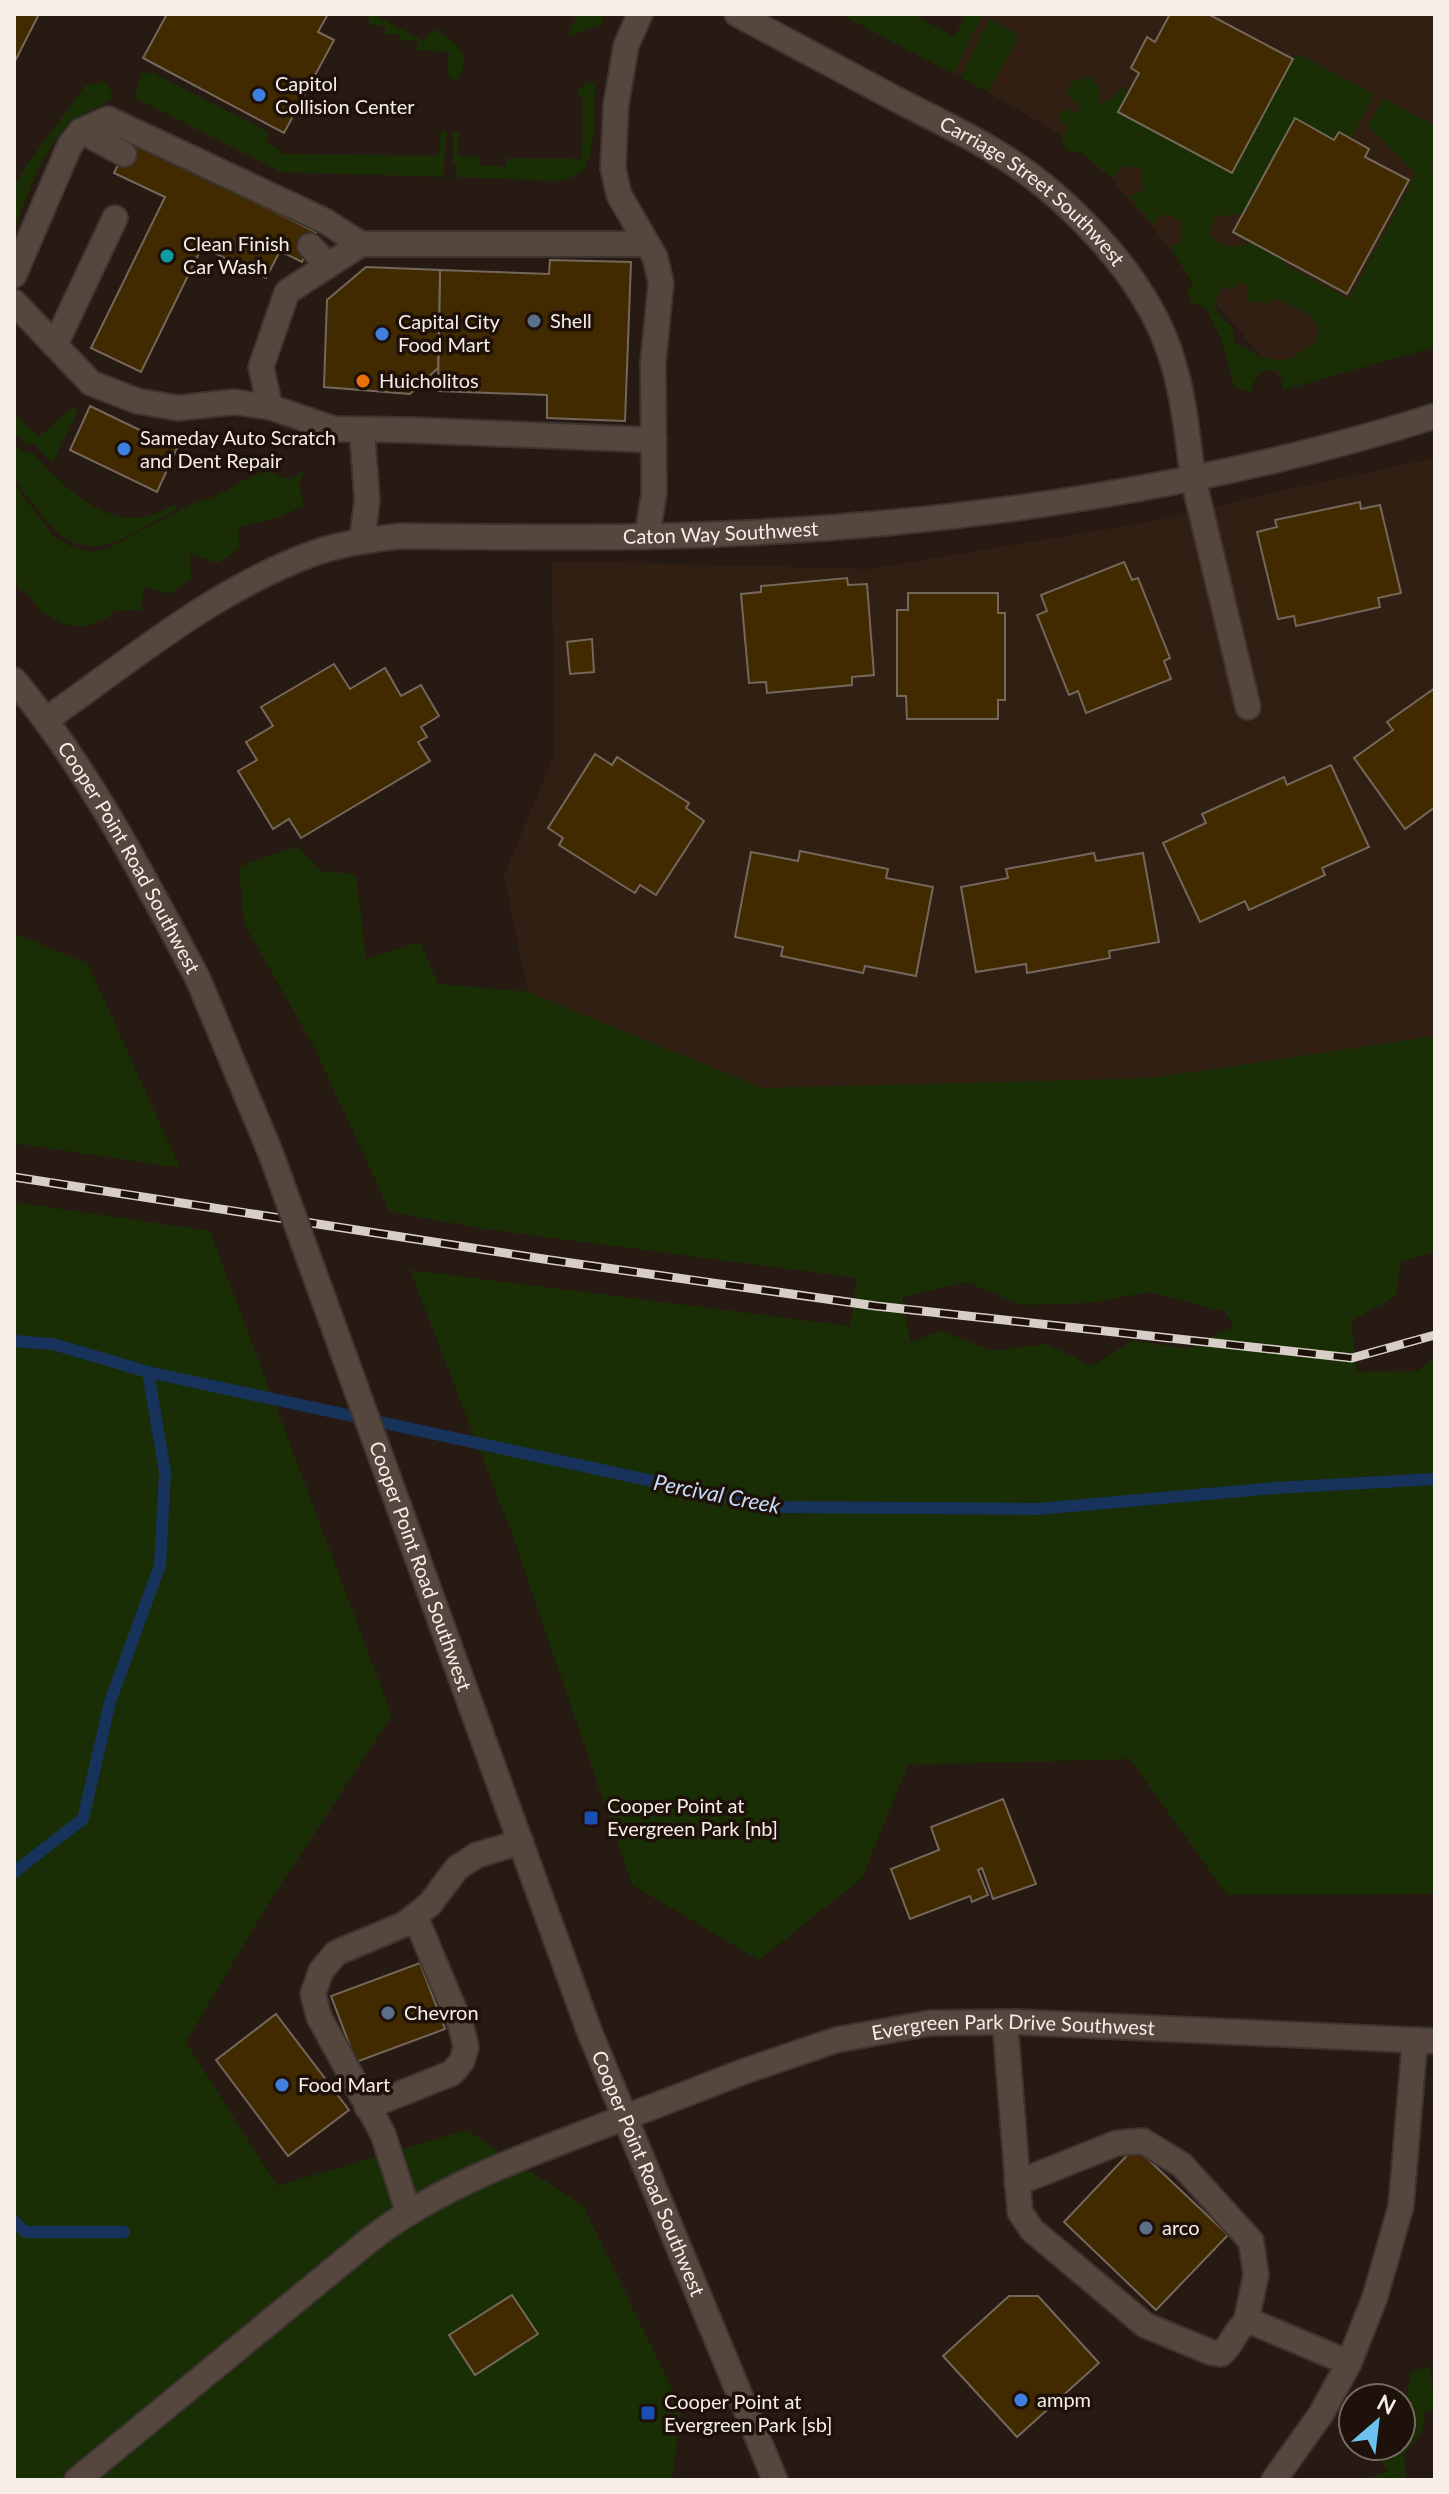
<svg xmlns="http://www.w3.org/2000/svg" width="1449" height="2494" font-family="Lato,sans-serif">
<rect width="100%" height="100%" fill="#271a13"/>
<g fill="#311f14">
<polygon points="978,14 1435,14 1435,337 1284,384 1089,152 949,69"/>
<polygon points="1435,458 1435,1036 1153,1078 763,1088 528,992 504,876 554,755 552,561 870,569 1155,521 1262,495"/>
</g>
<g fill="#192e05" fill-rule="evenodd">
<path d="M353,14h19l52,27 5,-9 8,-2c20,13 36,24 21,50l-8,-2 -3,-5 2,-21 -32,-2v-9l-17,-1 1,-5 -16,-1v-8l-16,-2v-6z"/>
<polygon points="578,14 605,14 602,23 567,37"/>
<polygon points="840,14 912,14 955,37 966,14 983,14 953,74"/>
<polygon points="989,19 1015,33 1018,39 988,92 961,78"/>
<path d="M1300,55l74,39 -23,45 -12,-7 -5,8 -39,-21 -52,94 -28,4 -5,16c11,19 24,13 43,10l30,17 -1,3 67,36 67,-125 -48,-48 15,-28 52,28v39l-4,1 4,12v169l-152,43 -3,-16 -8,-5c-14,3 -18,10 -21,23l-16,-4 -15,-51 -15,-30 -13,-4 -5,-11 6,-8 -23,-37 12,-6v-20l-16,-7 -9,4 -2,9 -27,-31 15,-6 -2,-21 -18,-4 -11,14 -31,-27 -15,-1 -5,-14 8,-10 -7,-2 -3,-11 6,-6 14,6 1,-6 -13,-14 4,-12 19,-5 9,9 1,17 14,-5 7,-12 7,7 -10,19zM1241,282l6,4 1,15 19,2 11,-4c19,13 30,6 41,30l-4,13 -24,16 -10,2 -21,-3 -14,-9 -8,-3 -4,-5 -1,-12 -13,-12 -7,-13 5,-5 2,-12 11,4z"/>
<polygon points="141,73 153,73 269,132 265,140 284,154 439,156 440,133 447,130 443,177 281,172 135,98"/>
<path d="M106,82l8,15c-12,10 -26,13 -39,22 -29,20 -48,78 -61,110v-43l13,-21 58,-79z"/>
<path d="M587,82h5l3,5c-1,20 1,66 -11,81 -6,9 -18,11 -28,13l-100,-4 1,-11 -4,-1v-34l6,1 -1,24 22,1v8l26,2 1,-9 75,1 1,-58 -6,-9z"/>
<polygon points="73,407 78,411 52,463 32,442 28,445 14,433 14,413 38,437"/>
<path d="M14,444l12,9 4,-2c30,30 72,79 121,64 8,-2 15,-7 23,-10l3,4c-54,29 -94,66 -138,2 -8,-11 -22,-24 -25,-36 -3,-9 0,-22 0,-31z"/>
<path d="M270,470l9,7 11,2 14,-8c-7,12 -5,22 1,34l-28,13 -39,9 2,21 -22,15 -28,-9 1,25 -21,15 -26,-7 -3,23 -26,1 -10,8 -20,7 -19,-1 -24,-13 -17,-21 -6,-1 -5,-19v-87l39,52 19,11 20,5 17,-4 85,-45c28,-5 49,-27 76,-33z"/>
<path d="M297,846l24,25 35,3 10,85 54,-17 18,42 90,8 235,96 390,-10 282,-42v216l-34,9 -5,35 -45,25 6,51 61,-1 17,-16v539l-208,1 -97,-136 -222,6 -46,113 -103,82 -127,-75 -117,-343 -105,-272 440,56 7,-48 -371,-49 -96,-17 -76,-165 -70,-124 -5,-56zM967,1282l54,23 69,-2 60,-11 75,20 9,14 -48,23 -53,-9 -41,26 -46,-22 -53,7 -52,-20 -31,11 -8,-45z"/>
<polygon points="14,933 88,964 180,1168 14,1143"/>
<polygon points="14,1202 210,1231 392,1716 270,1901 186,2042 277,2186 467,2130 583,2206 681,2407 672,2480 14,2480"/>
<path d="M1430,2366l5,43 -11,4c3,18 -8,28 -20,40l2,27h-41l23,-9 -6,-9 -3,-16h22l-1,-48 7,-5 3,-21z"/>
</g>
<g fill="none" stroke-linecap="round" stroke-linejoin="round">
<g stroke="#17335c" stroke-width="12">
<polyline points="14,1341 53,1344 148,1372 773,1507 1037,1509 1274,1488 1435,1479"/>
<polyline points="14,1872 83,1819 110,1702 160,1565 165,1472 148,1372"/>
<polyline points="14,2221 25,2232 124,2232"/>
</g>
</g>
<g fill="#412900" stroke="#73685b" stroke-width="2">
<polygon points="14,14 39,14 14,63"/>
<polygon points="167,14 328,14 318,32 334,40 284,133 143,58"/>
<polygon points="1170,14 1208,14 1293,59 1232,173 1118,112 1139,73 1131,68 1147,37 1155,42"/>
<polygon points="1295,118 1334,140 1339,132 1369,149 1365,157 1409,180 1347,294 1233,232"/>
<polygon points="130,141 316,232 302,262 280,251 266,278 202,247 141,372 91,348 165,197 114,173"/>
<polygon points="550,260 631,262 625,421 547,418 547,395 438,391 440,270 549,274"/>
<polygon points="366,267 440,270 438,368 410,394 324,387 327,300"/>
<polygon points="90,406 177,448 157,492 70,450"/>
<polygon points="1360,502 1361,509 1380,505 1401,593 1378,598 1380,607 1296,626 1294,616 1278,619 1257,532 1277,527 1275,520"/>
<polygon points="1124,562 1132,580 1138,578 1170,658 1164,661 1171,679 1086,713 1078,691 1069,695 1037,615 1047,611 1041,595"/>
<polygon points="847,578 848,585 867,584 874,675 852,677 852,685 767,693 766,682 749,683 741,594 761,592 761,586"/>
<polygon points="908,593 998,593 998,613 1005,613 1005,700 998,700 998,719 907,719 906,696 897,696 897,610 908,610"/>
<polygon points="592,639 594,672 570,674 567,642"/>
<polygon points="334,664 350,689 385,668 401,696 421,685 439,716 421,727 427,737 418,742 430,761 301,838 289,819 273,829 238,771 257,760 246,742 273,726 261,707"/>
<polygon points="1435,688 1435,807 1405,829 1354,758 1393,730 1387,722"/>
<polygon points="595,754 612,765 617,757 689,803 686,808 704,821 656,895 640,885 635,893 625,887 559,845 563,838 548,828"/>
<polygon points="1331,765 1369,847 1322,868 1325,875 1249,910 1245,901 1200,922 1163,843 1206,823 1202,814 1284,777 1287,785"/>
<polygon points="800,851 888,869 886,878 933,887 916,976 865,966 863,973 781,956 783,947 735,937 751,852 798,861"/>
<polygon points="1094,853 1096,861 1143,853 1159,942 1109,951 1110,958 1027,973 1026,964 976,972 961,887 1008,878 1006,869"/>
<polygon points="1003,1799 1036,1884 993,1899 982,1868 978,1870 988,1895 972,1902 970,1896 910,1919 891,1869 939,1850 931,1827"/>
<polygon points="420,1963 445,2029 356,2062 331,1996"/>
<polygon points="276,2014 349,2110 288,2156 216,2060"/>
<polygon points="1135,2147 1228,2235 1156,2310 1064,2222"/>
<polygon points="512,2295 538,2334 475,2375 449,2335"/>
<polygon points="1009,2296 1038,2296 1099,2363 1017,2437 943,2356"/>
</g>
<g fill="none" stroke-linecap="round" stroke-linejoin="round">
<defs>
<g id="service">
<polyline points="640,14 626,46 616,105 613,168 619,195 655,257 661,283 653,363 654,493 647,537"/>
<polyline points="81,131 124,154"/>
<polyline points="310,246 328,265"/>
<polyline points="14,275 70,145 81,131 108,119 325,221 361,244"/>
<polyline points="14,302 91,383 137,401 178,408 234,402 270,407 334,429 409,430 654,440"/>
<polyline points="55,345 115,218"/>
<polyline points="270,407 261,367 287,292 361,244 647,244"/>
<polyline points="1193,478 1248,707"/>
<polyline points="362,541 367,500 362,430"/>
<path d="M1005,2022l15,190 12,18 113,95 65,27 11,2c11,-9 14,-23 25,-32l11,2 92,39"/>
<polyline points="367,2107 452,2073 462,2061 466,2047 461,2026 415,1916"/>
<polyline points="1017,2183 1117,2143 1143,2141 1182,2165 1251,2241 1256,2275 1246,2322"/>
<polyline points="408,2211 383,2134 319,2017 313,1994 321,1971 336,1953 405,1924 430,1904 457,1868 477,1855 521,1842"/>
<polyline points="77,2480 372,2238"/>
</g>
<g id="minor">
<path id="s1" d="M737,14c52,28 103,55 155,83 34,18 69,34 102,54 71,42 150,123 176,202 14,41 17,82 23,125"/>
<path id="s2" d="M47,719c87,-61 169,-131 270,-167 27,-9 56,-13 84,-16 107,1 214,3 320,-2 238,-10 487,-46 714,-118"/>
<path d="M372,2238c75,-57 167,-87 254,-121"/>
</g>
<g id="tertiary">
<path id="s3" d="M626,2117l119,-46 91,-31 94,-17 85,-1 420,19"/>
<polyline points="1274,2480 1321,2414 1349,2363 1375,2297 1401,2206 1415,2040"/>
</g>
<g id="secondary">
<path id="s4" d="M14,680c76,91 129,196 184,299"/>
<path id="s5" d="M516,1830l74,203 185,447"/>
</g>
</defs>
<use href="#service" stroke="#3d3330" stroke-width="28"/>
<use href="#minor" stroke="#3d3330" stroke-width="28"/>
<use href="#tertiary" stroke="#3d3330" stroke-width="28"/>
<use href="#secondary" stroke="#3d3330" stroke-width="28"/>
<use href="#service" stroke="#56473e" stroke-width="24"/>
<use href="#minor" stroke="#56473e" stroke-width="24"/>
<use href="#tertiary" stroke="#56473e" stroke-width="24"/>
<use href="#secondary" stroke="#56473e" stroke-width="24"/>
<defs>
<polyline id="rail" points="14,1177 550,1260 876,1306 1352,1358 1435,1335"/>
</defs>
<use href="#rail" stroke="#d8cec8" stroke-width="9"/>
<use href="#rail" stroke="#1d110a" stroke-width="6" stroke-dasharray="18" stroke-linecap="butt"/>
<defs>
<g id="secondary-bridge">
<path id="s6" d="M198,979l73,175 245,676"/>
</g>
</defs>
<use href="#secondary-bridge" stroke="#3d3330" stroke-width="28" stroke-linecap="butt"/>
<use href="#secondary-bridge" stroke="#56473e" stroke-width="24"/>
</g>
<g fill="#3f7fe0" stroke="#1d110a" stroke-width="3">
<circle cx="259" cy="95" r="8"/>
<circle cx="382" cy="334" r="8"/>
<circle cx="124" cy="449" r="8"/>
<circle cx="282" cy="2085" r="8"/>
<circle cx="1021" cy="2400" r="8"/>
</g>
<circle fill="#0f9aa8" stroke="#1d110a" stroke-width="3" cx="167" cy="256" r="8"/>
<g fill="#5c6f8a" stroke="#1d110a" stroke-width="3">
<circle cx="534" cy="321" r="8"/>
<circle cx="388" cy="2013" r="8"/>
<circle cx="1146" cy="2228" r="8"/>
</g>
<circle fill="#e8710a" stroke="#1d110a" stroke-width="3" cx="363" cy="381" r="8"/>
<g fill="#1a4fb4" stroke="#1d110a" stroke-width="3">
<rect x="583" y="1810" width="16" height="16" rx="4"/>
<rect x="640" y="2405" width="16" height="16" rx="4"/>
</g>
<g text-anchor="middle" stroke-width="7" stroke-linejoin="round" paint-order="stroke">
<g font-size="20" fill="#f7ede8" stroke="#1d110a" text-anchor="start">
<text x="275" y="91">Capitol<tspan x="275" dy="23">Collision Center</tspan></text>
<text x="183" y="251">Clean Finish<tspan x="183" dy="23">Car Wash</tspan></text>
<text x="550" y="328">Shell</text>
<text x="398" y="329">Capital City<tspan x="398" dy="23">Food Mart</tspan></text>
<text x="379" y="388">Huicholitos</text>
<text x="140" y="445">Sameday Auto Scratch<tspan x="140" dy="23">and Dent Repair</tspan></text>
<text x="607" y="1813">Cooper Point at<tspan x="607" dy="23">Evergreen Park [nb]</tspan></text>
<text x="404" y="2020">Chevron</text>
<text x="298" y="2092">Food Mart</text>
<text x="1162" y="2235">arco</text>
<text x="1037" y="2407">ampm</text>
<text x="664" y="2409">Cooper Point at<tspan x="664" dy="23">Evergreen Park [sb]</tspan></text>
</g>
<g font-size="20" fill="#f7ede8" stroke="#1d110a">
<text dy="7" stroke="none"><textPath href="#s1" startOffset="346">Carriage Street Southwest</textPath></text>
<text dy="7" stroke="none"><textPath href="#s2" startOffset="724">Caton Way Southwest</textPath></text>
<text dy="7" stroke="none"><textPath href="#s4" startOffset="212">Cooper Point Road Southwest</textPath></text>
<text dy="7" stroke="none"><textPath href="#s6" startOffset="628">Cooper Point Road Southwest</textPath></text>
<text dy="7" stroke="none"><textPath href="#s3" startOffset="402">Evergreen Park Drive Southwest</textPath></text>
<text dy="7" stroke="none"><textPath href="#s5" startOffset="368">Cooper Point Road Southwest</textPath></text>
</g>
<g font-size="22" font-style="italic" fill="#c8dbf8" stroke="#1d110a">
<text transform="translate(717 1494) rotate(11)" y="8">Percival Creek</text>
</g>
</g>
<rect width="1449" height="2494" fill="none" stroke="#f7ede8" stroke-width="32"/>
<g transform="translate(1377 2422) rotate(28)"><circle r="38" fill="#1d110a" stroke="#746963" stroke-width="2"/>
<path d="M0-6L14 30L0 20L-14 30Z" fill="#6cc3f2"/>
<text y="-12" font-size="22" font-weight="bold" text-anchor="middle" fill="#f7ede8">N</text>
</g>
</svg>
